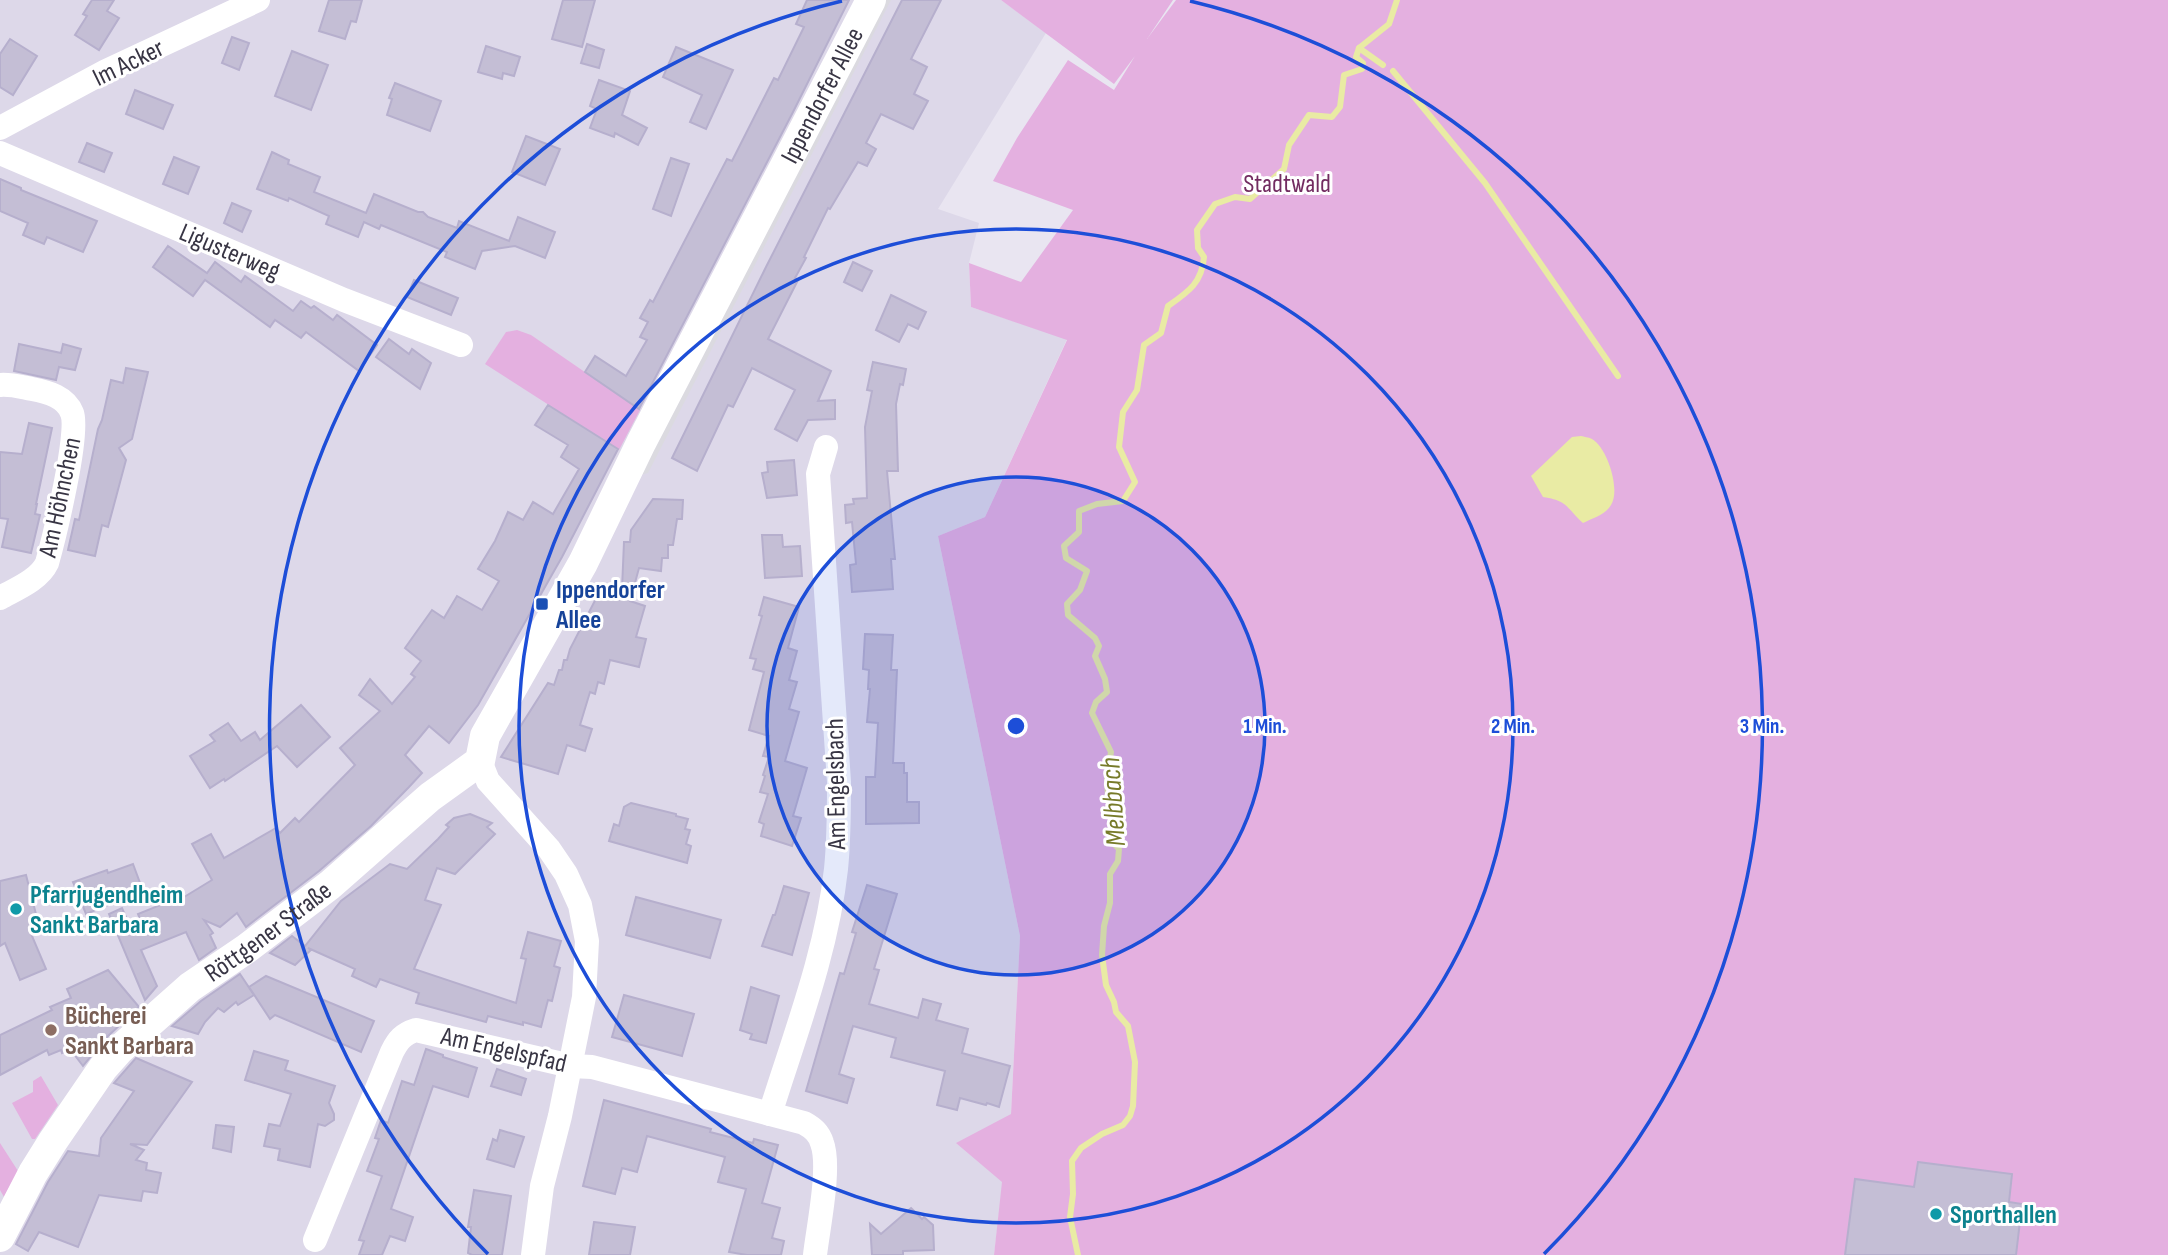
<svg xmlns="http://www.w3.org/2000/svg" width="2168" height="1255" font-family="'Sofia Sans Condensed',sans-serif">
<rect width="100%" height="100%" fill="#e9e5f1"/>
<polygon fill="#ddd8e9" points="0,0 1001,0 1046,33 938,209 979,223 969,263 971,307 1067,339 985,517 938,536 1020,936 1011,1114 994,1255 0,1255"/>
<g fill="#e4b0e0">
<polygon points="1001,0 1173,0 1147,39 1176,0 2168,0 2168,1255 994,1255 1002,1182 956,1143 1011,1114 1020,936 938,536 985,517 1067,340 971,307 969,263 1021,282 1073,210 993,181 1017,138 1068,60 1114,90 1135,56 1114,84"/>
<polygon points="517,330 531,335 640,410 619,450 485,364 506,332"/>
<polygon points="41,1076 58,1105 35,1139 32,1139 12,1103 33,1092 33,1081"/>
<polygon points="0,1143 18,1171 4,1197 0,1190"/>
</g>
<polygon fill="#dbdae0" points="881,0 891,0 648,473 637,476"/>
<path fill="#e9eba4" d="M1581,436c3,1 7,1 11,3 15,8 29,51 19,66 -6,10 -18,13 -28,18 -17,-15 -14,-22 -40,-26l-12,-21 41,-39z"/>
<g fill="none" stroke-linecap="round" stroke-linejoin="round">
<g stroke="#e9eba4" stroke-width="6">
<polyline points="1359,48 1383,65"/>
<polyline points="1393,71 1485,183 1618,376"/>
<path d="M1078,1255l-8,-38 3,-23 -1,-33 9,-13 21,-14 21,-9 7,-9 3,-10 2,-44 -7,-36 -12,-14 -2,-10 -8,-17 -4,-30 2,-29 6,-23v-29l8,-13 1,-12 -6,-6 -3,-11 4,-16 -6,-18 -1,-22 4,-24 -19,-39 4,-11 11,-10 -2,-13 -10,-23 4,-10 -4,-8 -27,-23 -1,-11 13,-14 7,-19 -21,-13 -2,-12 15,-14v-21l18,-7 26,-3 12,-19 -16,-35 4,-35 14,-22 7,-45 17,-12 7,-27c20,-14 34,-23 36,-49l-6,-9 -1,-18 18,-26 20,-7 15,2 34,-30 5,-24 20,-30 23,2 8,-10 4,-32 18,-6 1,-6 -7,-6 3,-9 30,-24 8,-24"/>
</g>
</g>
<g fill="#c4bed5" stroke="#b6afcd" stroke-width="2">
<polygon points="92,0 114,0 107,11 119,18 99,50 75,35 87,16 83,14"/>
<polygon points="329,0 362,0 356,22 351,21 345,39 319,31"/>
<polygon points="563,0 595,0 582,47 552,39"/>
<polygon points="807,0 849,0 793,112 639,409 585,372 595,356 626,376 647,340 640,337 648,322 640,318 650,300 653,302 727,159 732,161 774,78 778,80 804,27 796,24"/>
<polygon points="902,0 941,0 911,59 927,67 914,94 928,101 913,129 881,114 866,143 876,149 867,166 858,162 830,209 828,208 804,257 806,258 795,278 798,280 768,339 831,371 818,401 835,400 835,419 808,420 797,441 775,429 795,390 752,368 733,407 728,405 697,471 672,458 766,267"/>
<polygon points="232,37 249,43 239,70 222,63"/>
<polygon points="10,39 37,56 13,95 0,87 0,54"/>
<polygon points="587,44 604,50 599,68 581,63"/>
<polygon points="486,46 520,57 514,76 503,73 502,79 478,72"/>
<polygon points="676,47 733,70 706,129 690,122 702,95 663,77"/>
<polygon points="292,51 328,65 311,110 275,96"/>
<polygon points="599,80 630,91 622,115 647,128 638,145 615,133 614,137 590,128 597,109 590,106"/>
<polygon points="395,83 441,101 430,131 387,115 392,99 389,98"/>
<polygon points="135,90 173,105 163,129 126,114"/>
<polygon points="526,136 560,149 545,185 512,172"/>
<polygon points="87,143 112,153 104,172 79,162"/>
<polygon points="272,152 289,160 288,164 320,177 314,192 366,213 374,194 418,212 423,212 428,217 457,228 459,221 509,241 518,217 555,232 545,258 515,246 482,251 475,269 445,257 447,252 381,225 379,229 364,222 358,237 326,224 329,216 289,198 288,201 257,189"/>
<polygon points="174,157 199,167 188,194 163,184"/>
<polygon points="671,158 689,164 671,216 653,209"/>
<polygon points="0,179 21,188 21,190 97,221 83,252 47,237 44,244 23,235 28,223 0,211"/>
<polygon points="232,203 251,211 242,232 224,223"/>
<polygon points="168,246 207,273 215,262 241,282 245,276 293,311 301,301 311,308 314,306 333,320 337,315 377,345 359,371 306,332 301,338 275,320 270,327 205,280 193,296 153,267"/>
<polygon points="853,262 872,271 862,291 844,282"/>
<polygon points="414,280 458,298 451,315 407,297"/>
<polygon points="891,295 926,312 918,329 908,324 899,342 876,330"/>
<polygon points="389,339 409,354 412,349 431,363 420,389 376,357"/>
<polygon points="19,344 61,353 63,344 81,349 75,370 59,367 56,380 14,371"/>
<polygon points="873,362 906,369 903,385 900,384 896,404 898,471 887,471 895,559 891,559 893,589 852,592 850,565 856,564 852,522 846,523 845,505 854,504 853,499 867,498 865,427 872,391 867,390"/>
<polygon points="126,368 148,372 132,439 119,448 126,460 108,527 102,525 95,556 68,550 75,519 79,520 98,429 102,420 111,380 123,383"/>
<polygon points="548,405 618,449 562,557 478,705 449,743 429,726 405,755 422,773 409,787 371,826 319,871 246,927 237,913 220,927 204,920 213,933 210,935 216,948 199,960 186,932 141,950 157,986 145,1000 109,914 122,908 134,935 145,931 138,914 170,901 171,905 212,880 192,844 211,834 224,858 276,828 280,833 295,818 299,822 355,765 340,748 380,711 359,695 370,679 392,704 415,677 411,674 421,661 405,648 432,610 444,618 457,596 482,610 499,581 478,569 495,541 508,512 523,520 533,502 553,514 579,469 561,457 568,445 535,425"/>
<polygon points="29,423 52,428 36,504 37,504 35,514 40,515 31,553 2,547 8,519 0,518 0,452 22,454"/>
<polygon points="794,460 797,495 767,498 762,473 768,472 767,462"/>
<polygon points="653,499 683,500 682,519 677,519 673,545 668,545 668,558 662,558 661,571 639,568 630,601 645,606 636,637 646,639 639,667 610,660 604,684 598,682 595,694 590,692 580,725 592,729 585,751 567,745 558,774 501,757 548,683 554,685 559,670 562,670 564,660 567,660 570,649 603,585 622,589 624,542 630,542 631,530"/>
<polygon points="762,535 782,535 783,547 800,546 802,576 765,578"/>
<polygon points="764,597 799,607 788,648 797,651 789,680 797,682 789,709 799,712 785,761 807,768 793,816 801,818 792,846 761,836 764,824 759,822 768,794 760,792 765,776 763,775 769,757 763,756 769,736 749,730 764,672 753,669 756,659 750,658 762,616 759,615"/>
<polygon points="865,634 893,635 891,670 897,670 893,763 904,763 904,773 907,773 907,802 919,802 919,823 866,824 866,777 875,777 878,723 867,722 870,689 868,689 869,670 863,669"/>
<polygon points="301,705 330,737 297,767 277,746 225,781 224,779 210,788 190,756 215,741 210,735 228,723 241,741 255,732 260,740"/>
<polygon points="631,803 676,814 676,816 688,819 685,829 690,830 686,844 691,846 687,863 609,841 614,824 619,826 624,807"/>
<polygon points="470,814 492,823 487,827 495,834 455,874 437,868 425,900 441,905 414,969 516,1003 526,959 521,958 528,932 561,941 554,966 560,968 552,1001 548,1000 541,1027 523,1022 523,1025 488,1016 486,1022 416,1003 419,993 380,979 376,987 352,976 355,969 308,948 311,950 295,965 270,953 292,936 305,946 341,901 390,864 407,869 438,839 449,827 446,825 454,818"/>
<polygon points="133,864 143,891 86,914 73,882 107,870 108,873"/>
<polygon points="26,875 39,926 29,929 46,969 20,980 5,943 0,946 0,881"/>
<polygon points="867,885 897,894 874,969 879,970 869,1004 918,1018 923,999 941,1004 936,1020 968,1029 962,1053 1010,1066 999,1107 987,1103 986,1105 960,1098 957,1110 937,1105 945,1071 891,1057 896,1038 853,1026 839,1074 854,1079 847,1103 806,1091 840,973 844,974 856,933 852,932"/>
<polygon points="784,886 809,893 792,955 762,946 773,915 775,915"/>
<polygon points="636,897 721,920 710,958 626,935"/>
<polygon points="108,970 139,1007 106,1038 83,1066 70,1049 62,1053 61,1050 49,1055 47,1050 0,1075 0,1035 52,1010 50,1007 71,998 67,989"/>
<polygon points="240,974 254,995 238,1005 236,1002 224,1012 218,1008 205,1022 198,1034 172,1026 201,1001"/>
<polygon points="266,976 374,1021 361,1052 275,1015 270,1019 249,987"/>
<polygon points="751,987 779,996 766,1043 750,1039 752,1034 740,1030"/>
<polygon points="624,995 694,1014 682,1056 612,1037"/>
<polygon points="426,1049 443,1055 443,1057 477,1068 468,1097 433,1086 391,1209 413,1217 405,1241 390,1236 382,1255 359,1255 364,1241 359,1240 382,1176 367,1171 379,1139 375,1138 381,1120 388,1123 402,1081 414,1085"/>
<polygon points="254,1051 288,1061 285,1070 335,1086 329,1103 334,1114 334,1120 325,1126 318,1124 310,1167 278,1160 280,1149 264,1146 269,1124 280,1126 291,1094 245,1080"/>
<polygon points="136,1058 192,1082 147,1145 130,1144 144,1150 136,1160 147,1163 146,1170 161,1173 157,1193 143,1191 141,1201 99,1195 78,1247 39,1232 28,1251 16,1244 48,1182 68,1151 99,1156 101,1138 134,1091 114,1083"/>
<polygon points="497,1069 526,1079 521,1095 491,1086"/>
<polygon points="604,1100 711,1129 710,1132 753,1143 754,1139 778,1145 762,1203 780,1208 772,1238 784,1241 781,1255 747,1255 729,1252 746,1189 718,1182 725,1157 647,1136 637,1172 622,1168 615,1194 583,1186"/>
<polygon points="216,1125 234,1127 231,1152 213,1148"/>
<polygon points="500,1130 524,1137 514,1167 487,1159 493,1139 497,1141"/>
<polygon points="1918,1162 2012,1174 2009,1202 2022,1204 2016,1255 1845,1255 1855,1179 1914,1187"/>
<polygon points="474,1190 511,1196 502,1255 472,1255 468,1253 471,1227 468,1227"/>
<polygon points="911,1208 922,1219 924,1217 933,1225 934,1250 903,1251 903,1255 872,1255 870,1224 881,1234"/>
<polygon points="594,1222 635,1227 630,1255 589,1255"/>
</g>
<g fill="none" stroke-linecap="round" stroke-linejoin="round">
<g stroke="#fff" stroke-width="24">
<polyline points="0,128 106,71 258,0"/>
<polyline points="0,153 344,300 461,345"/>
<path d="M0,385c11,-1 21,2 32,4 16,3 34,8 40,24 8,19 -18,125 -25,150 -8,17 -31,26 -47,35"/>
<polyline points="480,761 488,781 549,849 566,874 580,905 587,941 584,997 560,1116 542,1186 533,1255"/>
<path d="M770,1114c25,-80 57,-162 66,-245 3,-29 3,-58 3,-87l-21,-308 8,-27"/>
<path d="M315,1240l77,-188c6,-12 11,-18 24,-22l155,36 21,1 212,56c9,5 15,10 18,20 9,24 -4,85 -7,112"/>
</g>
<path stroke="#fff" stroke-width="30" id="s1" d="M0,1237l33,-64 20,-32 50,-73 16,-18 71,-63 56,-38 84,-64 100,-88 50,-36 5,-25 98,-173 58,-120 230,-443"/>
</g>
<circle cx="1016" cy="726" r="249" fill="#1d4ed8" fill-opacity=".12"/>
<g fill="none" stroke="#1d4ed8" stroke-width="3.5">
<circle cx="1016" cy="726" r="249"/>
<circle cx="1016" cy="726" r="497"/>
<path d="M488 1254A746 746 0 0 1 842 1M1190 1A746 746 0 0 1 1544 1254"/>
</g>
<rect fill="#1a4fb4" stroke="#fff" stroke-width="2.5" x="535" y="597" width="14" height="14" rx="3.5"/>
<g fill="#0f9aa8" stroke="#fff" stroke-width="2.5">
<circle cx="16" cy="909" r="7"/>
<circle cx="1936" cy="1214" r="7"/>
</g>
<circle fill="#8d6e63" stroke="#fff" stroke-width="2.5" cx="51" cy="1030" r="7"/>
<g text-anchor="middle" stroke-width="6" stroke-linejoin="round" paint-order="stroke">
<g font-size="26" fill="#383544" stroke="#fff">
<text transform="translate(128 62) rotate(-26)" y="9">Im Acker</text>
<text dy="9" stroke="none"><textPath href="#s1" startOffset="1435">Ippendorfer Allee</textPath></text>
<text transform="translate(230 251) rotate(23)" y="9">Ligusterweg</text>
<text transform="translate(59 497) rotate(-78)" y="9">Am Höhnchen</text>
<text transform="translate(835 784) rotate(-91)" y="9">Am Engelsbach</text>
<text dy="9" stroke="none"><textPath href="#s1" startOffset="413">Röttgener Straße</textPath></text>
<text transform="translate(504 1049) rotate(13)" y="9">Am Engelspfad</text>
</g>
<g font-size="26" fill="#722c61" stroke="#fff">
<text x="1287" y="192">Stadtwald</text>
</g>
<g font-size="26" font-weight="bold" fill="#164399" stroke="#fff" text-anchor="start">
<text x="556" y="598">Ippendorfer<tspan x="556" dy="30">Allee</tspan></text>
</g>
<g font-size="26" font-weight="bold" fill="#0d838f" stroke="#fff" text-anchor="start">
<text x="30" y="903">Pfarrjugendheim<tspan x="30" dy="30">Sankt Barbara</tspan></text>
<text x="1950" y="1223">Sporthallen</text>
</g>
<g font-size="26" font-weight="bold" fill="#785e54" stroke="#fff" text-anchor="start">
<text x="65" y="1024">Bücherei<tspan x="65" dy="30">Sankt Barbara</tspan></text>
</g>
<g font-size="28" font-style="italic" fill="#777b2a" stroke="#fff">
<text transform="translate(1112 802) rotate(-94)" y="10">Melbbach</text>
</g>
</g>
<circle cx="1016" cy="726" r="10" fill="#1d4ed8" stroke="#fff" stroke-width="3.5"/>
<g font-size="21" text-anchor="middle" font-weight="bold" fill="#1d4ed8" stroke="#fff" stroke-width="6" stroke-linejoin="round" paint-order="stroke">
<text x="1265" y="733">1 Min.</text>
<text x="1513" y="733">2 Min.</text>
<text x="1762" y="733">3 Min.</text>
</g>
</svg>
